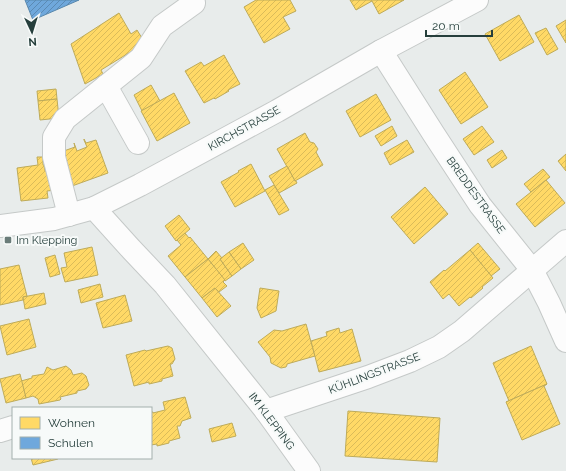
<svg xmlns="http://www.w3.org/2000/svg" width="566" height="471" font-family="Raleway,sans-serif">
<defs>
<pattern id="homes-hatch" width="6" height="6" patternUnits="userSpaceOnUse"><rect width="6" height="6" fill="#ffd966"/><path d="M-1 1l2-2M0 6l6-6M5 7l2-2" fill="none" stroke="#dabb59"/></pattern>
<pattern id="schools-hatch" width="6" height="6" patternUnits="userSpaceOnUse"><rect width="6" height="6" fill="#6fa8dc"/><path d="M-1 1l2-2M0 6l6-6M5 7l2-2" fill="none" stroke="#5b8ab4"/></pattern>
</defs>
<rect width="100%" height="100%" fill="#e8eceb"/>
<g fill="url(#homes-hatch)" stroke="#beab59">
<polygon points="256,0 290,0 296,11 283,17 290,29 264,43 244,7"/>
<polygon points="350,0 404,0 379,14 372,1 356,10"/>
<polygon points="119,13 131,34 137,30 145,43 101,70 103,74 85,84 71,44"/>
<polygon points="519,15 534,42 500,61 485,34"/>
<polygon points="566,20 566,43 556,26"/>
<polygon points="546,28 558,49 547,55 535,33"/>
<polygon points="224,55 240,84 228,90 229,91 215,99 214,98 204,103 185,71 201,62 204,66"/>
<polygon points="465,72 488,107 461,124 439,90"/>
<polygon points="151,85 160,101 142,111 134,95"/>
<polygon points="56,89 57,99 38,101 37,91"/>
<polygon points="174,93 190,123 157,141 141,111"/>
<polygon points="376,94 391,120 360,137 346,111"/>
<polygon points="57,99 59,118 40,120 38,101"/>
<polygon points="392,126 397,136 381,146 375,136"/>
<polygon points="482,126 494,142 474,155 463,139"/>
<polygon points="305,133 310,142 314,143 318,149 316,152 323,165 295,181 277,149"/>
<polygon points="84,139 86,143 96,140 108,173 72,186 61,152 75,147 74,143 77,151 87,147 84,140"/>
<polygon points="407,140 414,152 390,165 384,153"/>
<polygon points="502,150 507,158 492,168 487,160"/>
<polygon points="566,154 566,171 558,161"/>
<polygon points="37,157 43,157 43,165 44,165 45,171 54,170 56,190 47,191 48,198 21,201 17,168 38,165"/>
<polygon points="251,164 265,191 235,207 221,182 239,172 238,171"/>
<polygon points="287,166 295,181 296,181 297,183 279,193 269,176"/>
<polygon points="543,169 550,177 531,192 524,184"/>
<polygon points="546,180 565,203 535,227 516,204"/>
<polygon points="274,185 289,210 279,215 265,190"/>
<polygon points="425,187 448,214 414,244 391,217"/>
<polygon points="179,215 190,229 176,241 165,226"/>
<polygon points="185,233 189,238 190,237 208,259 185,277 168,256 181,245 177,240"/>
<polygon points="243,243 254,260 241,269 229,252"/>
<polygon points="478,243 500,269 491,276 470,250"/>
<polygon points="92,247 98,275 65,282 61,268 67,267 64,253"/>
<polygon points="470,250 493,278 482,287 483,288 471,298 470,297 459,306 449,294 443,299 430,282 444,270 445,271"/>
<polygon points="216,251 222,258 220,259 232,276 225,281 208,259"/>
<polygon points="229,252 241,269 232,276 220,259"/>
<polygon points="55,255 60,274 50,277 45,258"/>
<polygon points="208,259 225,280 223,282 227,286 219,292 215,288 202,298 185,277"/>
<polygon points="19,265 27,296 23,297 23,300 0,305 0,269"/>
<polygon points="100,284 103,297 81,303 78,290"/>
<polygon points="215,288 231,306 217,317 202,298"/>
<polygon points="260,288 279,291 276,311 261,318 257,308"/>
<polygon points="44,293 46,304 25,309 23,297"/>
<polygon points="125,295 132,321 103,328 96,303"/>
<polygon points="29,319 36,347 7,355 0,326"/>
<polygon points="306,324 315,356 287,364 287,365 286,367 281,368 271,363 270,357 258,342 274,330 282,331"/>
<polygon points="339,328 340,333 352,329 361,361 319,372 311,341 327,336 326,332"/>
<polygon points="168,346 172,348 175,359 172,364 170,364 173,376 162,379 162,381 149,384 149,382 134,386 126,355 145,350 146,351"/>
<polygon points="531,346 547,384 506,402 509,401 493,363"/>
<polygon points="66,366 71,370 73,375 82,373 86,376 89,385 86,389 77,391 77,393 60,397 61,399 60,400 39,404 38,399 33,396 26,398 21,381 32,378 32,376 44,374 47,367 53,370"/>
<polygon points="20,374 26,398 6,403 0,379"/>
<polygon points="547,384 544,386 560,424 522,440 506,402"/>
<polygon points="185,397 191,418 182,421 180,426 177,426 180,438 169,441 169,443 157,446 157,444 151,445 151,412 153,412 153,413 165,410 163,402"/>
<polygon points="348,411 440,418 437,462 345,456"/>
<polygon points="232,423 236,436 212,442 209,429"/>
<polygon points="31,458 58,458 58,459 33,465"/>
</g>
<polygon fill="url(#schools-hatch)" stroke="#5988ac" points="25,0 79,0 33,20"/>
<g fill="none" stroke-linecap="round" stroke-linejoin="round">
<defs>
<g id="minor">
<polyline points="381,51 433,133 480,205 532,270 549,303 566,341"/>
<polyline points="106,86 138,143"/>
<polyline points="94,208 131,249 165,285 266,411 309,471"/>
<polyline points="69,215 54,157 54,137 65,119 141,58 162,26 194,3"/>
<polyline points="0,226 54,219 94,208 140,185 277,111 381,51 477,0"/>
<polyline points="266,411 368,377 410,361 439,347 462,331 566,241"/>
<polyline points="0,431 13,427"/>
</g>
</defs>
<use href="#minor" stroke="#c5c9c8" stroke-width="24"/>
<use href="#minor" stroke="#fcfcfc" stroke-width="22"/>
</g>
<rect fill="#6a7c79" stroke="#f7faf9" stroke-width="1.5" x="4" y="236" width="8" height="8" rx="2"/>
<g text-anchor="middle" stroke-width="4" stroke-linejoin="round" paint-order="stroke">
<g font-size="11" fill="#263f3c" stroke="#f7faf9">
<text transform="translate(244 128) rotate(-29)" y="4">KIRCHSTRASSE</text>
<text transform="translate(476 195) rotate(54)" y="4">BREDDESTRASSE</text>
<text transform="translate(374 373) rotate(-21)" y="4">KÜHLINGSTRASSE</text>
<text transform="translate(272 421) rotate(53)" y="4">IM KLEPPING</text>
</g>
<g font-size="11" fill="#263f3c" stroke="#f7faf9" text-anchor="start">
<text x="16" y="244">Im Klepping</text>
</g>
</g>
<rect x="12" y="407" width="140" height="52" fill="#f7faf9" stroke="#a3afad"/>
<rect x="20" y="417" width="20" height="12" fill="#ffd966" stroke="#a3afad"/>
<text x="48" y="427" font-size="12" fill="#263f3c">Wohnen</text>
<rect x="20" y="437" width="20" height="12" fill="#6fa8dc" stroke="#a3afad"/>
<text x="48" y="447" font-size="12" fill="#263f3c">Schulen</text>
<g transform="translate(32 32) rotate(176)" stroke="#f7faf9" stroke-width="3" paint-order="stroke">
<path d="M0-3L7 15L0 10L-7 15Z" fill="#263f3c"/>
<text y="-6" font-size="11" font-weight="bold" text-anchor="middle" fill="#263f3c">N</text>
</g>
<path d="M426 30v6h66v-6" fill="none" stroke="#263f3c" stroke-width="2"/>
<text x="432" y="30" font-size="12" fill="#263f3c" stroke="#f7faf9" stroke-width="3" paint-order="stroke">20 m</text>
</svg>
